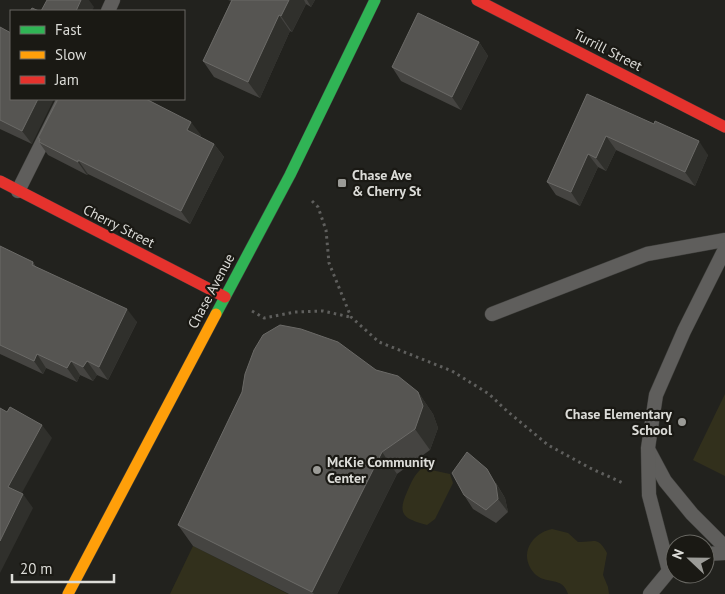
<svg xmlns="http://www.w3.org/2000/svg" width="725" height="594" font-family="'PT Sans',sans-serif">
<rect width="100%" height="100%" fill="#22221e"/>
<g fill="#32301c">
<polygon points="725,394 725,476 693,460"/>
<path d="M422,468l28,6 3,9 -18,36 -8,6c-21,-6 -31,-9 -20,-33 4,-9 7,-17 15,-24z"/>
<path d="M552,529l16,4 10,9c16,1 19,-7 29,11l-4,22 5,12 1,7h-41c-6,-19 -22,-8 -34,-21 -16,-19 -2,-40 18,-44z"/>
<polygon points="193,546 288,594 170,594"/>
</g>
<g fill="none" stroke-linecap="round" stroke-linejoin="round">
<defs>
<g id="lane">
<polyline points="108,11 113,0"/>
<polyline points="18,191 64,99"/>
<polyline points="492,314 647,254 725,240"/>
<polyline points="649,451 665,481 692,514 725,547"/>
<polyline points="705,554 725,553"/>
<polyline points="669,571 649,495 648,448 656,395 684,331 725,249"/>
<polyline points="650,594 669,571 675,567"/>
</g>
<polyline id="fast" points="216,314 290,175 375,0"/>
<polyline id="slow" points="68,594 216,314"/>
<g id="jam">
<polyline points="477,0 725,127"/>
<polyline points="0,181 225,297"/>
</g>
</defs>
<use href="#lane" stroke="#3d3d3a" stroke-width="15"/>
<use href="#fast" stroke="#3d3d3a" stroke-width="12"/>
<use href="#slow" stroke="#3d3d3a" stroke-width="12"/>
<use href="#jam" stroke="#3d3d3a" stroke-width="12"/>
<g stroke="#5f5f5d" stroke-width="3" stroke-dasharray="2.5 4" stroke-linecap="butt">
<polyline points="312,201 318,207 326,230 329,263 351,317 379,342 452,371 489,394 507,411 548,445 590,468 623,483"/>
<polyline points="252,311 264,318 295,312 323,311 350,317"/>
</g>
<use href="#lane" stroke="#5f5e5c" stroke-width="14"/>
<use href="#fast" stroke="#30b455" stroke-width="11"/>
<use href="#slow" stroke="#ff9f0a" stroke-width="11"/>
<use href="#jam" stroke="#e5322d" stroke-width="11"/>
</g>
<g fill="#454441">
<polygon points="228,0 315,0 311,7 306,4 292,32 290,31 260,98 214,77 203,61 231,1"/>
<polygon points="0,27 32,144 0,129"/>
<polygon points="479,42 488,56 461,110 401,81 392,67"/>
<polygon points="587,94 708,155 695,186 616,150 606,171 598,167 580,206 556,195 547,182"/>
<polygon points="201,135 200,137 214,144 224,157 190,224 88,174 87,175 48,155 39,142 40,140 38,138"/>
<polygon points="0,246 33,262 36,267 137,322 108,380 97,375 93,381 80,375 77,382 46,368 43,374 0,354"/>
<polygon points="376,370 418,392 433,414 438,428 430,450 397,474 337,594 289,594 193,546 178,525 242,392"/>
<polygon points="496,483 505,498 508,512 496,523 473,509 464,495"/>
</g>
<g fill="#30302c">
<polygon points="81,0 89,0 94,7 92,11 76,11"/>
<polygon points="289,0 304,0 306,4 292,32 281,16"/>
<polygon points="307,0 315,0 311,7"/>
<polygon points="279,15 290,31 260,98 248,82"/>
<polygon points="479,42 488,56 461,110 452,97"/>
<polygon points="38,99 54,99 32,144 22,131"/>
<polygon points="191,122 201,135 197,144 187,130"/>
<polygon points="606,136 616,150 606,171 596,158"/>
<polygon points="699,141 708,155 695,186 685,172"/>
<polygon points="214,144 224,157 190,224 181,211"/>
<polygon points="588,154 598,167 580,206 571,192"/>
<polygon points="78,160 88,174 87,175 78,162"/>
<polygon points="127,309 137,322 108,380 99,367"/>
<polygon points="37,354 46,368 43,374 34,361"/>
<polygon points="71,361 80,375 77,382 67,368"/>
<polygon points="87,361 97,375 93,381 83,367"/>
<polygon points="418,392 433,414 438,428 430,450 415,429"/>
<polygon points="42,425 52,438 18,500 8,487"/>
<polygon points="382,452 397,474 337,594 314,594 312,592"/>
<polygon points="487,469 505,498 508,512 498,499"/>
<polygon points="23,494 33,508 0,573 0,541"/>
</g>
<g fill="#565552" stroke="#6b6a67">
<polygon points="47,0 81,0 76,11 41,11"/>
<polygon points="232,0 289,0 281,16 279,15 248,82 203,61"/>
<polygon points="32,8 39,11 30,11"/>
<polygon points="418,13 479,42 452,97 392,67"/>
<polygon points="0,27 11,33 11,99 38,99 22,131 0,120"/>
<polygon points="587,94 654,124 655,121 699,141 685,172 606,136 596,158 588,154 571,192 547,182"/>
<polygon points="58,99 146,99 191,122 187,130 214,144 181,211 78,160 78,162 39,142 40,139 38,138"/>
<polygon points="0,246 33,262 32,265 127,309 99,367 87,361 83,367 71,361 67,368 37,354 34,361 0,345"/>
<polygon points="280,325 301,329 338,342 376,370 398,376 418,392 423,406 415,429 382,452 312,592 178,525 242,392 245,374 254,350 263,335"/>
<polygon points="10,407 42,425 8,487 23,494 0,541 0,408 7,412"/>
<polygon points="467,452 487,469 496,485 498,499 486,510 464,495 452,473"/>
</g>
<g fill="#9b9b97" stroke="#1a1914" stroke-width="2">
<rect x="337" y="178" width="10" height="10" rx="2.5"/>
<circle cx="682" cy="422" r="5"/>
<circle cx="317" cy="470" r="5"/>
</g>
<g text-anchor="middle" stroke-width="4.5" stroke-linejoin="round" paint-order="stroke">
<g font-size="14" fill="#dcdcd8" stroke="#1a1914">
<text transform="translate(608 50) rotate(27)" y="5">Turrill Street</text>
<text transform="translate(119 226) rotate(27)" y="5">Cherry Street</text>
<text transform="translate(211 291) rotate(-62)" y="5">Chase Avenue</text>
</g>
<g font-size="14" font-weight="bold" fill="#dcdcd8" stroke="#1a1914" text-anchor="start">
<text x="352" y="180">Chase Ave<tspan x="352" dy="16">&amp; Cherry St</tspan></text>
<text x="672" y="419" text-anchor="end">Chase Elementary<tspan x="672" dy="16">School</tspan></text>
<text x="327" y="467">McKie Community<tspan x="327" dy="16">Center</tspan></text>
</g>
</g>
<rect x="10" y="10" width="175" height="90" fill="#1a1914" stroke="#686762"/>
<rect x="20" y="26" width="25" height="8" fill="#30b455" stroke="#686762"/>
<text x="55" y="35" font-size="15" fill="#dcdcd8">Fast</text>
<rect x="20" y="51" width="25" height="8" fill="#ff9f0a" stroke="#686762"/>
<text x="55" y="60" font-size="15" fill="#dcdcd8">Slow</text>
<rect x="20" y="76" width="25" height="8" fill="#e5322d" stroke="#686762"/>
<text x="55" y="85" font-size="15" fill="#dcdcd8">Jam</text>
<g transform="translate(690 559) rotate(292)"><circle r="24" fill="#1a1914" stroke="#686762"/>
<path d="M0-4L9 19L0 12L-9 19Z" fill="#9b9b97"/>
<text y="-8" font-size="14" font-weight="bold" text-anchor="middle" fill="#dcdcd8">N</text>
</g>
<path d="M12 574v8h102v-8" fill="none" stroke="#dcdcd8" stroke-width="2.5"/>
<text x="20" y="574" font-size="15" fill="#dcdcd8" stroke="#1a1914" stroke-width="4" paint-order="stroke">20 m</text>
</svg>
